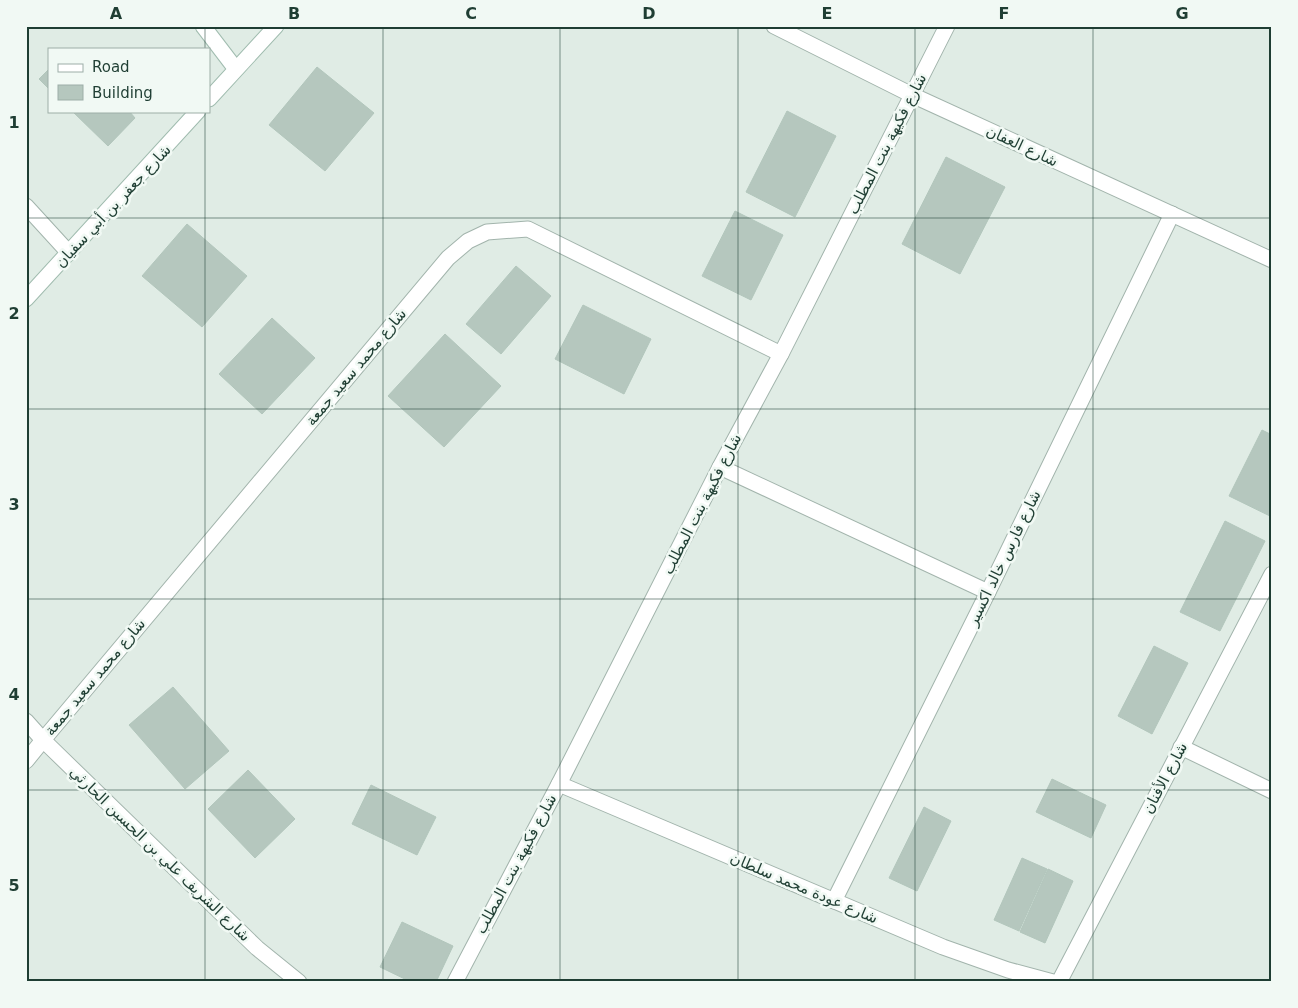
<svg xmlns="http://www.w3.org/2000/svg" width="1298" height="1008" font-family="'DejaVu Sans',Cairo,sans-serif">
<rect width="100%" height="100%" fill="#e0ece5"/>
<g fill="#b5c7be" stroke="#b2c6bc">
<polygon points="317,67 374,113 325,171 269,125"/>
<polygon points="49,69 49,89 39,79"/>
<polygon points="72,111 129,111 135,118 108,146"/>
<polygon points="787,111 836,136 795,217 746,192"/>
<polygon points="946,157 1005,187 960,274 902,244"/>
<polygon points="735,211 783,235 751,300 702,276"/>
<polygon points="187,224 247,276 202,327 142,276"/>
<polygon points="516,266 551,296 501,354 466,324"/>
<polygon points="583,305 651,339 624,394 555,359"/>
<polygon points="272,318 315,358 262,414 219,374"/>
<polygon points="445,334 501,386 444,447 388,396"/>
<polygon points="1262,430 1272,435 1272,517 1229,496"/>
<polygon points="1225,521 1265,541 1220,631 1180,612"/>
<polygon points="1154,646 1188,663 1152,734 1118,716"/>
<polygon points="173,687 229,751 185,789 129,725"/>
<polygon points="248,770 295,819 255,858 208,809"/>
<polygon points="1052,779 1106,805 1091,838 1036,812"/>
<polygon points="371,785 436,817 417,855 352,824"/>
<polygon points="924,807 951,821 917,891 889,878"/>
<polygon points="1022,858 1047,869 1019,931 994,920"/>
<polygon points="1048,869 1073,881 1045,943 1020,932"/>
<polygon points="402,922 453,946 436,982 411,982 380,967"/>
</g>
<g fill="none" stroke-linecap="round" stroke-linejoin="round">
<defs>
<g id="street">
<polyline points="774,26 912,95 1272,260"/>
<polyline points="26,206 69,253"/>
<polyline points="720,467 988,592"/>
<polyline points="26,721 43,740 257,948 299,982"/>
<polyline points="1181,747 1272,791"/>
<polyline points="26,761 43,740 448,258 468,241 487,232 528,229 781,354"/>
<polyline points="559,784 943,947 1008,970 1053,982"/>
<polyline points="834,901 988,592 1172,214"/>
<polyline points="455,982 559,784 720,467 781,354 947,26"/>
<polyline points="1059,982 1272,574"/>
</g>
<g id="secondary">
<polyline points="203,26 235,68"/>
<polyline points="209,99 276,26"/>
<polyline points="26,299 198,111"/>
</g>
</defs>
<use href="#street" stroke="#a2b4ac" stroke-width="17"/>
<use href="#secondary" stroke="#a0bcaf" stroke-width="17"/>
<use href="#street" stroke="#fff" stroke-width="15"/>
<use href="#secondary" stroke="#fff" stroke-width="15"/>
</g>
<path fill="none" stroke="#1f3e33" stroke-width="1" stroke-opacity="0.55" d="M205,26v23M383,26v956M560,26v956M738,26v956M915,26v956M1093,26v956M205,111v871M26,218h1246M26,409h1246M26,599h1246M26,790h1246"/>
<g text-anchor="middle" stroke-width="5" stroke-linejoin="round" paint-order="stroke">
<g font-size="15" fill="#1f3e33" stroke="#f1f9f4">
<text transform="translate(887 144) rotate(-63)" y="5">شارع فكيهة بنت المطلب</text>
<text transform="translate(1022 146) rotate(25)" y="5">شارع العفان</text>
<text transform="translate(113 206) rotate(-47)" y="5">شارع جعفر بن أبي سفيان</text>
<text transform="translate(356 367) rotate(-50)" y="5">شارع محمد سعيد جمعة</text>
<text transform="translate(702 504) rotate(-63)" y="5">شارع فكيهة بنت المطلب</text>
<text transform="translate(1004 558) rotate(-64)" y="5">شارع فارس خالد اكسير</text>
<text transform="translate(95 677) rotate(-50)" y="5">شارع محمد سعيد جمعة</text>
<text transform="translate(1165 778) rotate(-62)" y="5">شارع الأفنان</text>
<text transform="translate(160 854) rotate(44)" y="5">شارع الشريف علي بن الحسين الحارثي</text>
<text transform="translate(516 864) rotate(-62)" y="5">شارع فكيهة بنت المطلب</text>
<text transform="translate(804 888) rotate(23)" y="5">شارع عودة محمد سلطان</text>
</g>
</g>
<rect width="1298" height="1008" fill="none" stroke="#f1f9f4" stroke-width="55"/>
<rect x="48" y="48" width="162" height="65" fill="#f1f9f4" stroke="#9daea7"/>
<rect x="58" y="64" width="25" height="8" fill="#ffffff" stroke="#9daea7"/>
<text x="92" y="72" font-size="15" fill="#1f3e33">Road</text>
<rect x="58" y="85" width="25" height="15" fill="#b5c7be" stroke="#9daea7"/>
<text x="92" y="98" font-size="15" fill="#1f3e33">Building</text>
<rect x="28" y="28" width="1242" height="952" fill="none" stroke="#1f3e33" stroke-width="2"/>
<g font-size="16" text-anchor="middle" font-weight="bold" fill="#1f3e33">
<text x="116" y="19">A</text>
<text x="294" y="19">B</text>
<text x="471" y="19">C</text>
<text x="649" y="19">D</text>
<text x="827" y="19">E</text>
<text x="1004" y="19">F</text>
<text x="1182" y="19">G</text>
<text x="14" y="128">1</text>
<text x="14" y="319">2</text>
<text x="14" y="510">3</text>
<text x="14" y="700">4</text>
<text x="14" y="891">5</text>
</g>
</svg>
